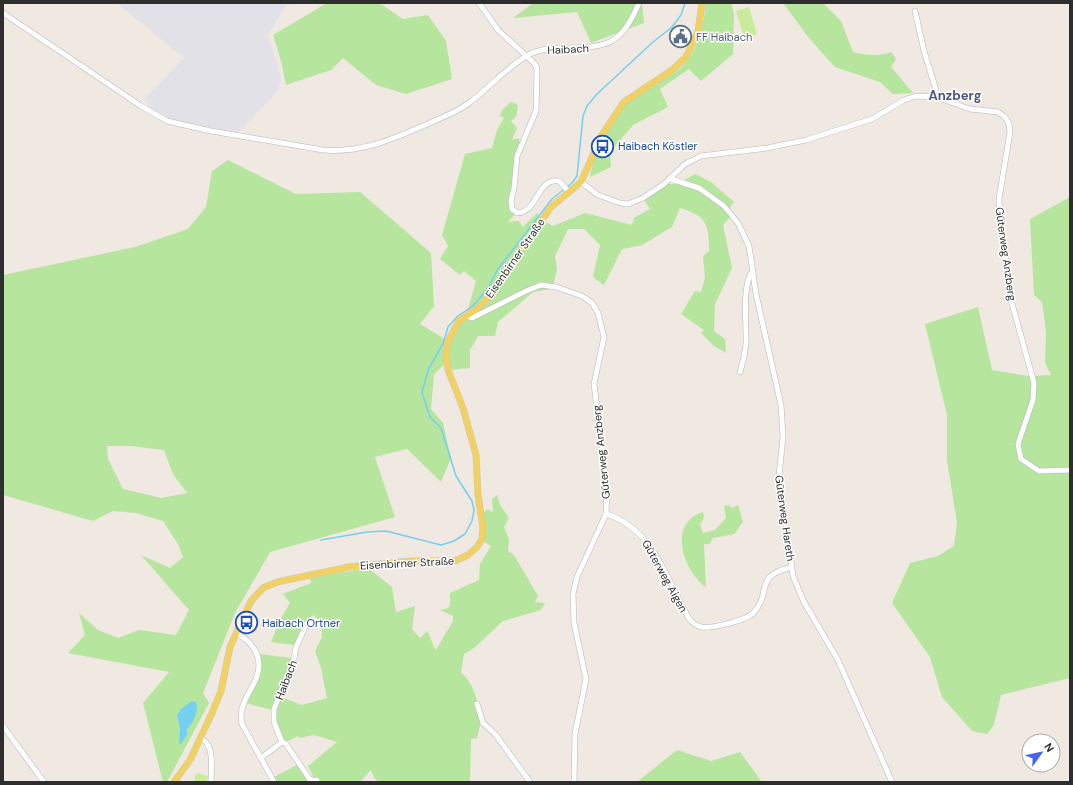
<svg xmlns="http://www.w3.org/2000/svg" width="1073" height="785" font-family="'DM Sans',sans-serif">
<rect width="100%" height="100%" fill="#efe9e1"/>
<polygon fill="#e3e1e8" points="117,3 302,3 286,5 268,35 281,76 278,91 235,136 157,116 144,99 184,58"/>
<g fill="#b6e59e" fill-rule="evenodd">
<polygon points="327,3 379,3 403,19 428,15 446,41 452,79 406,94 376,85 343,58 331,70 286,85 281,61 273,35"/>
<polygon points="533,3 642,3 644,23 591,43 577,12 513,18"/>
<path d="M704,3h27l3,11 -1,40 -32,27 -12,-12 -29,20 8,18 -35,18 -23,27 1,15 -21,10c4,-25 19,-54 35,-74 6,-6 16,-11 23,-15 29,-15 43,-23 52,-55 3,-11 6,-19 4,-30z"/>
<path d="M783,3h40l18,18 12,31c13,3 25,5 38,0l5,7 -5,8 22,26 -20,1 -13,-12 -45,-15 -26,-29z"/>
<path d="M511,102l7,3 -2,12 -5,4 6,7 -5,12 7,-2 1,8 -8,61 5,5 -9,10 11,-1 4,6 14,-14 5,7 11,6 32,-13 47,12 2,-7 16,-9 -7,-11 23,-14h12l17,-10 16,8 23,20 -6,8 4,5 -9,10 9,43 -17,36 -1,27 11,8 1,14 -12,-7 -13,-13 3,-3 -23,-16 14,-23 6,1 4,-14 -2,-22 6,-5c0,-27 -2,-35 -29,-43l-8,19 -30,18 -20,4 -18,36 -11,-8 7,-32 -16,-16h-16l-13,27 2,14 -5,19 -19,3 -35,30 -3,14h-17l-8,14v18l-22,2 -2,-7 -12,11 -3,35 12,14 8,35 -10,24 -34,-33 -32,8 20,60 -125,35 -35,61 -32,80 6,10 -42,79h-4l-20,-79 26,-31 -101,-19 17,-18 -6,-22 19,17 20,8 21,-8 37,5 13,-25 -48,-55 29,13 13,-11 -5,-13 -15,-23 -27,-8 -23,-2 -20,10 -90,-26v-220l132,-28 53,-18 18,-22 6,-36 16,-11 68,34 64,-2 71,61 3,53 -14,18 28,17 18,-25 10,-35 -12,-10 -4,4 -20,-16 8,-13 -6,-11 23,-81 27,-6 5,-18 7,-12 -4,-2 2,-6zM107,446h24l33,4 9,24 14,19 -25,5 -39,-9 -15,-30z"/>
<polygon points="1070,197 1070,678 1001,695 994,725 987,734 972,731 942,697 930,657 892,603 910,563 938,556 954,546 957,523 947,460 947,415 925,324 978,307 992,370 1029,376 1051,375 1045,363 1046,332 1042,302 1034,295 1030,219"/>
<path d="M497,495l3,10 9,13 -5,9 5,12 -1,12 6,4 24,41 -3,6 10,1 -4,7 -38,11 -29,27 -10,6 -3,19c12,7 21,38 19,52 -1,5 -2,9 -3,13l-6,1 -1,43h-91l-5,-4 -3,-8 -11,12h-42l2,-2 -2,-2h-4l-6,-12 29,-24 -23,-7 -15,3 -1,-2 -12,6 -5,-4 -6,-27 6,-14 21,8 25,-7 -6,-30 -6,-17 7,-14v-15l-9,-7 -9,8 -10,22 -23,-3 9,-22 10,-17 -7,-9 28,-11 -1,-5 58,-10 24,19 4,25 19,-6 -3,23 8,9 7,-7c5,6 4,13 9,19l17,-29v-5l-13,-6 8,-2 2,-3v-12l29,-13 1,-16 11,-18 -7,-4 -1,-28 4,-5 6,3 -1,-13z"/>
<path d="M729,505l3,3 6,-3 5,17 -9,12 -21,4 -3,6h-6l2,43c-23,-16 -39,-64 -3,-75l1,6 -4,6 3,9 12,-3 11,-12 -2,-12z"/>
<polygon points="260,654 291,658 272,710 246,703 261,664"/>
<polygon points="677,750 711,761 740,752 762,782 637,782"/>
<polygon points="297,765 308,782 278,782 274,777"/>
</g>
<g fill="#c9ec9a">
<polygon points="749,7 757,34 744,38 736,11"/>
<polygon points="196,773 208,776 207,782 194,782"/>
</g>
<path fill="#75cff0" d="M192,701l4,1c3,9 -2,20 -9,27v6l-6,9 -2,-1 1,-14 -3,-14 4,-6z"/>
<g fill="none" stroke-linecap="round" stroke-linejoin="round">
<polyline stroke="#75cff0" stroke-width="1.5" points="321,540 367,532 386,531 441,545 454,541 465,534 472,521 474,510 472,501 456,476 441,428 430,417 426,405 422,392 429,368 443,344 448,327 458,316 474,305 488,288 498,269 552,199 572,183 577,176 583,116 587,106 597,94 653,42 672,27 681,15 685,3"/>
<defs>
<g id="minor">
<path d="M479,3l19,27 37,34 2,5 -1,42 -19,45 -3,32 -3,12 1,9 5,4c21,0 20,-36 42,-32l10,11"/>
<polyline points="915,11 924,51 936,90 936,97"/>
<path d="M3,13l138,93 26,15 44,10 112,19c38,3 68,-10 102,-25 15,-7 31,-12 44,-22 19,-14 41,-39 61,-49 10,-5 23,-6 33,-6 44,-1 57,-1 76,-45"/>
<polyline points="671,179 699,188 724,206 738,223 749,246 756,294 781,405 783,437 779,476 793,576 804,602 838,660 892,782"/>
<polyline points="581,182 598,195 620,203 628,204 643,198 664,184 685,164 701,156 767,148 806,140 872,119 904,100 916,96 936,97 970,109 998,112 1005,117 1009,124 1010,132 999,199 1000,219 1011,300 1034,383 1033,400 1018,444 1021,459 1039,471 1070,470"/>
<polyline points="466,316 472,318 526,291 541,285 556,287 582,296 592,303 598,313 604,337 594,384 607,489 606,514 577,577 573,594 574,623 586,679 575,734 574,782"/>
<path d="M740,372c3,-9 5,-18 6,-28 1,-17 -5,-60 7,-73"/>
<path d="M606,514c46,14 60,63 81,101 3,6 7,10 14,12 10,2 46,-7 52,-14 20,-20 -1,-37 39,-46"/>
<path d="M236,633c19,10 29,27 19,48 -7,16 -17,25 -13,43l32,58"/>
<polyline points="477,704 483,723 495,734 530,782"/>
<polyline points="3,726 44,782"/>
<path d="M201,738c14,7 10,30 10,44"/>
<polyline points="282,742 274,722 274,709 294,659 296,647 307,623 312,622"/>
<polyline points="261,758 282,742 286,744 311,781 317,780"/>
</g>
<polyline id="major" points="174,782 190,760 212,713 221,691 230,647 251,601 263,588 277,582 349,567 411,561 455,561 468,555 477,547 482,539 483,528 478,495 476,455 463,408 448,370 446,354 448,341 459,321 478,308 487,299 551,207 581,182 602,135 624,102 672,70 686,57 698,32 702,3"/>
</defs>
<use href="#minor" stroke="#b4b7c1" stroke-width="6"/>
<use href="#major" stroke="#c9c9c9" stroke-width="7"/>
<use href="#minor" stroke="#fff" stroke-width="5"/>
<use href="#major" stroke="#f2d163" stroke-width="6"/>
</g>
<defs>
<symbol id="civic-ring" viewBox="-11 -11 22 22"><circle r="9.5" fill="#fff" stroke="#5c6f8a" stroke-width="1.5"/><path d="M-.6-6.5H3V-4.5H.6V-3L4-1V1h2V6H-6V1h2V-1L-.6-3ZM-1.2 2.5V6h2.4V2.5Z" fill="#5c6f8a"/></symbol>
<symbol id="bus-ring" viewBox="-11 -11 22 22"><circle r="9.5" fill="#fff" stroke="#1a4fb4" stroke-width="1.5"/><path d="M-5-6H5V4H4V6H2V4H-2V6H-4V4H-5ZM-3.5-4V0h7V-4ZM-3.5 1.2v1.5H-2V1.2ZM2 1.2v1.5H3.5V1.2Z" fill="#1a4fb4"/></symbol>
</defs>
<g fill-rule="evenodd">
<use href="#civic-ring" x="668" y="24" width="25" height="25"/>
<use href="#bus-ring" x="590" y="134" width="25" height="25"/>
<use href="#bus-ring" x="234" y="610" width="25" height="25"/>
</g>
<g text-anchor="middle" stroke-width="3" stroke-linejoin="round" paint-order="stroke">
<g font-size="11" fill="#4e5e75" stroke="#fff" text-anchor="start">
<text x="696" y="41">FF Haibach</text>
</g>
<g font-size="11" fill="#2e2e2e" stroke="#fff">
<text transform="translate(568 49) rotate(-3)" y="4">Haibach</text>
<text transform="translate(1006 254) rotate(82)" y="4">Güterweg Anzberg</text>
<text transform="translate(515 258) rotate(-55)" y="4">Eisenbirner Straße</text>
<text transform="translate(601 452) rotate(-96)" y="4">Güterweg Anzberg</text>
<text transform="translate(785 518) rotate(82)" y="4">Güterweg Hareth</text>
<text transform="translate(407 563) rotate(-3)" y="4">Eisenbirner Straße</text>
<text transform="translate(665 576) rotate(61)" y="4">Güterweg Aigen</text>
<text transform="translate(286 680) rotate(-69)" y="4">Haibach</text>
</g>
<g font-size="11" fill="#164399" stroke="#fff" text-anchor="start">
<text x="618" y="150">Haibach Köstler</text>
<text x="262" y="627">Haibach Ortner</text>
</g>
<g font-size="13" font-weight="bold" fill="#4d5680" stroke="#fff">
<text x="955" y="100">Anzberg</text>
</g>
</g>
<rect width="1073" height="785" fill="none" stroke="#2e2e2e" stroke-width="8"/>
<g transform="translate(1041 753) rotate(57)"><circle r="19" fill="#ffffff" stroke="#ababab"/>
<path d="M0-3L7 15L0 10L-7 15Z" fill="#4264fb"/>
<text y="-6" font-size="11" font-weight="bold" text-anchor="middle" fill="#2e2e2e">N</text>
</g>
</svg>
